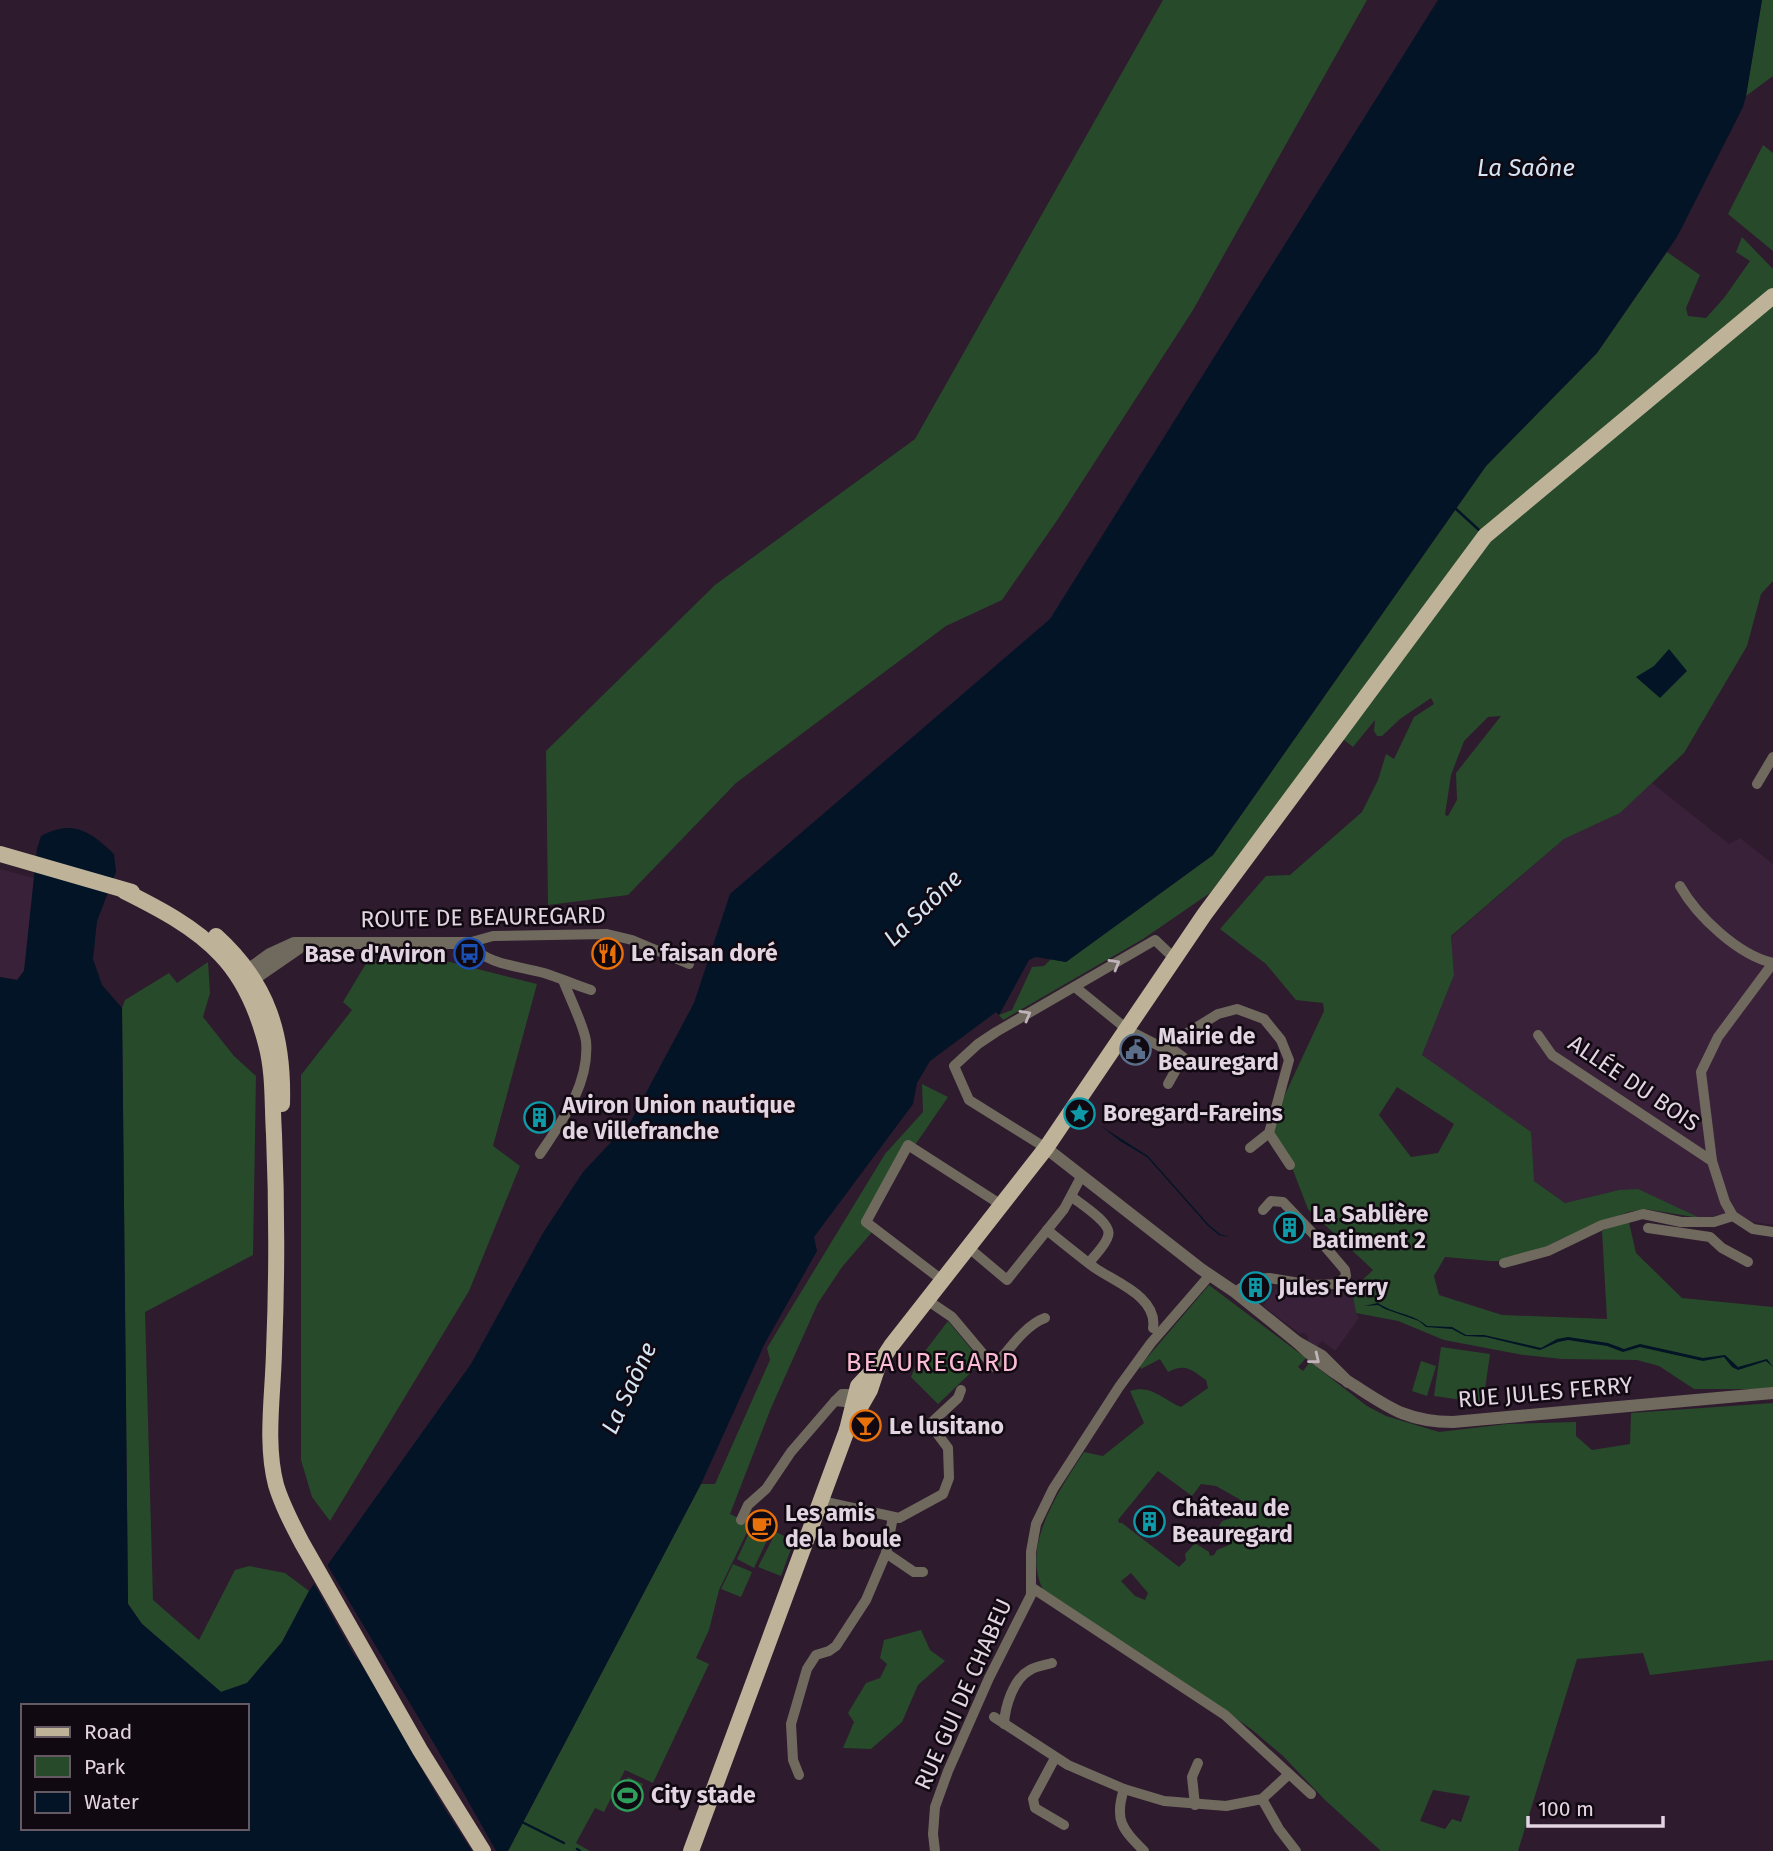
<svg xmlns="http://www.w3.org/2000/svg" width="1773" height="1851" font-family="'Fira Sans',sans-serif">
<rect width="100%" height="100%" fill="#2e1b2e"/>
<g fill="#392139">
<polygon points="1652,783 1729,844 1740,838 1773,864 1773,1225 1728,1218 1700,1218 1619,1190 1565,1203 1534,1181 1473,1093 1422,1055 1454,975 1451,937 1564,839 1620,813"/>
<polygon points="0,869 34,878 28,950 24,971 17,980 0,977"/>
<polygon points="1278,1286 1338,1292 1349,1286 1352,1290 1356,1313 1359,1318 1335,1351 1322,1341 1317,1347 1307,1340 1308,1337 1304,1333 1300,1334 1263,1306"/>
</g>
<g fill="#274a2a" fill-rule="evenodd">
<polygon points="1163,0 1367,0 1193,310 1058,519 1002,600 946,626 736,783 628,895 548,905 546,751 715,585 915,439"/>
<polygon points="1762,0 1773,0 1773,76 1746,96"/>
<polygon points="1763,145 1773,153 1773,251 1728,214"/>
<path d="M1742,237l31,32v312l-12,13 -14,52 -63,107 -64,60 -56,26 -113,97 3,39 -32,80 109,77 3,49 31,22 54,-13 19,-1 62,29 -55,-9 -17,3 -69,28 -41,21h-27l-46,-4 -11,19 5,19 63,20 105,4 -5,-88 26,-13 8,35 46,45 91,9v82h-79l-35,-23 -22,-6 -75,-1 -39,-4 -79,-15 -46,-19 -42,-8 -4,-23 21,-20 -65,-61 -17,-44 -20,-35 10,-27 43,-92 -1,-8 -27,-3 -30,-36 -46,-35 46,-53 24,-1 72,-63 16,-32 8,-26 8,5 20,-42 20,-13 -3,-6 -31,21 -18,17h-5l-3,-5 1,-11 -22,27 -9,-7 -14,-5 -120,158 -67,46 -140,81 -4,-5 13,-5 20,-43 12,-1 7,-7 15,3 147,-107 273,-389 111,-113 70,-101 33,23 -14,33 2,8 18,2 18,-20 26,-37 -14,-9zM1501,716l-45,57 1,27 -9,16 -3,-1 6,-40 13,-34 24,-24zM1397,1087l57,37 -16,29 -27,4 -32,-42z"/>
<polygon points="430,957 537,984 493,1146 520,1166 469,1291 330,1521 312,1497 301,1460 301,1075 352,1010 343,1002 368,960"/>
<polygon points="208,962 210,993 203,1017 234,1056 256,1076 253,1255 145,1312 153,1600 199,1640 235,1570 249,1566 285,1573 309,1591 282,1642 247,1683 221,1692 142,1624 128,1604 122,1008 125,1000 169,973 177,983"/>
<polygon points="922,1084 948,1097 913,1148 909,1145 866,1222 872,1232 842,1267 818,1303 771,1408 730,1514 751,1524 719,1590 709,1630 696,1658 709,1664 653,1783 625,1770 604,1812 595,1808 576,1843 590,1851 508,1851 701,1484 715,1484 770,1360 767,1348 885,1154 923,1112"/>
<path d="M1209,1285l97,73 -8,9 5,4 7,-9 57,44 19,10 53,16 68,-8 69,-2v14l16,14 38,-6 1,-31 142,-10v257l-123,15 -7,-22 -66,6 -59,192h-137l-56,-51 -42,-44 -32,-27 -85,-59 -121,-77c-27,-44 15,-104 39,-141l19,4 41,-33 -14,-32c21,-7 32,8 51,16l27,-19 -2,-8c-15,-10 -20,-17 -38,-8l-8,-13 -19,10 -1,-3zM1158,1471l34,25 9,-12 15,2 39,22 -5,8 -4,-2 -24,7 -6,11 13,13 -12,5 -3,5 -4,1 -1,-4 -14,-9 -10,11 1,6 -7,7 -57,-44h-3l-1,-3zM1131,1573l17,20 -3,7 -10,-4 -14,-15zM1433,1790l37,6 -9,26 -9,-3 -7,10 -25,-8z"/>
<polygon points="948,1321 982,1362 938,1404 911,1377 919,1359"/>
<polygon points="1441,1347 1490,1354 1483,1403 1434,1396"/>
<polygon points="1421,1361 1436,1366 1427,1396 1412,1391"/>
<polygon points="752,1527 769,1536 754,1568 737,1559"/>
<polygon points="776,1532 794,1541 781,1576 758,1567"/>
<polygon points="733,1564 752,1572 741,1597 721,1589"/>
<polygon points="921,1630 930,1650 945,1661 918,1685 902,1722 871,1749 843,1748 854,1722 848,1713 866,1683 880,1678 887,1664 880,1658 884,1640"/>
<polygon points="628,1777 643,1784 628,1813 614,1806"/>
</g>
<g fill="#021426" fill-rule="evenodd">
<path d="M1438,0h324l-16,96 -3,11 -66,130 -80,116 -111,113 -273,389 -147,107 -30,-5 -7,3 -30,55 -3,-3 -66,49 -13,22 -4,21 -99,133 3,14 -52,92 -64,141 -193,367h-508v-874l17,3 7,-9 13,-122 4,-13c32,-17 49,-5 73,18l2,18 -19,49 -4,38 9,26 20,23 6,596 14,20 79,68 26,-9 35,-41 27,-51 162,-227 72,-131 40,-61 48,-51 63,-118 36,-109 320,-275zM23,1706h224v122h-224z"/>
<polygon points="1669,649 1687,671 1660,698 1636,677 1654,666"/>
<polygon points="1101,1126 1148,1156 1209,1225 1220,1234 1230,1237 1219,1235 1208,1226 1147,1157 1120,1141"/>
<path d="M1378,1303c15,11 35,10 49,23l25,1 14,8h18l57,13 16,-9 11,-2 40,6 16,6 16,-5 63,14 22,-3 13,12 29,-8 6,8 -7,-6 -28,9 -6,-3 -8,-10 -21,4 -63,-14 -17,5 -16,-6 -39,-6 -10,2 -18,8 -54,-13 -21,-1 -13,-7 -26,-2 -7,-6 -34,-12 -7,-4 -14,1z"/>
</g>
<polygon fill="#2e1b2e" points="325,1561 464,1794 496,1851 472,1851 443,1806 360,1662 354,1655 312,1580"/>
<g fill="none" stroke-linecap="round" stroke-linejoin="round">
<g stroke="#021426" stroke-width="2.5">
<polyline points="1456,509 1479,530"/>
<polyline points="520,1821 564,1843"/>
<polyline points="577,1849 580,1851"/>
</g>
<g stroke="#706a5e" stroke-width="10">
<polyline points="1757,784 1773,757"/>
<path d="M1680,886c17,30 58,69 93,77"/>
<polyline points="1773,963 1718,1037 1701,1072 1712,1161 1725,1202 1733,1216 1753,1229 1773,1232"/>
<polyline points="1075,987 1128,1030 1163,1048 1218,1014 1237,1009 1264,1019 1281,1040 1289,1060 1269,1133 1290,1165"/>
<path d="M591,990c-16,-5 -31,-12 -47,-17 -28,-8 -55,-7 -76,-30l25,-7 114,-2 25,6 57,24"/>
<polyline points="1538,1035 1552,1055 1712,1161"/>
<polyline points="1168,1084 1183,1057 1168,1046"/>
<polyline points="1046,1148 969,1100 954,1066 978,1044 996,1032 1155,940 1174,958"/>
<polyline points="1250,1148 1269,1133"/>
<path d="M540,1154c22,-33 50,-70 46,-113 -2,-15 -17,-45 -23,-61"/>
<path d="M1072,1197c9,7 41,27 36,39 -2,9 -14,20 -19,27"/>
<polyline points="1648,1228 1710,1237 1722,1248 1748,1262"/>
<path d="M1047,1230c16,13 32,26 48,38 20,14 63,29 58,60"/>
<polyline points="969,1248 1007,1280 1064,1209 1081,1177"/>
<polyline points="1504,1263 1548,1251 1602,1225 1643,1214 1681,1222 1714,1222 1733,1216"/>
<polyline points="942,1280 866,1222 908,1145 1003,1206"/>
<polyline points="1235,1292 1255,1279 1269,1278 1312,1285 1338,1284 1346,1276 1345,1270 1322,1243 1283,1202 1271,1201 1263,1210"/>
<path d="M927,1300l25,17 42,50c14,-16 31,-42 51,-49"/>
<polyline points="854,1403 835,1401 842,1394 856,1394"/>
<polyline points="821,1501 899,1518 943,1494 949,1478 948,1448 930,1424 958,1398 961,1390"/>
<polyline points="741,1520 748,1505 766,1489 791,1452 835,1401"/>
<polyline points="886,1553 914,1572 923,1572"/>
<polyline points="1031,1587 1225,1715 1311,1794"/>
<polyline points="994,1717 1068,1765 1124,1789 1164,1801 1226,1806 1262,1799 1288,1775"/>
<path d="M1004,1724c1,-17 9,-45 26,-54 6,-4 15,-5 22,-7"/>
<polyline points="1055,1758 1033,1799 1035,1808 1064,1825"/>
<polyline points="799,1775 793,1760 791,1724 807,1669 816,1655 829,1651 836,1646 866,1600 886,1553 893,1517"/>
<path d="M1124,1789c-10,31 -2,40 20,62"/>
<polyline points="1262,1799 1279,1829 1296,1851"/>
<polyline points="1195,1805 1192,1777 1198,1763"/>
<polyline points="935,1851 933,1834 935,1807 948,1771 989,1678 1031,1595 1031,1552 1036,1524 1053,1489 1119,1387 1151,1343 1210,1275"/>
</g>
<g stroke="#706a5e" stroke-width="12">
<polyline points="249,969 270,954 294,943 468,943"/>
<polyline points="254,979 299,948"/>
<polyline points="1046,1148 1201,1269 1235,1292 1297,1342"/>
<path d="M1348,1382l-26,-26 -25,-14c16,16 33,28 52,40 38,24 56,40 104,40l320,-29"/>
</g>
<g stroke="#beb399" stroke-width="16">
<polyline points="0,854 132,892"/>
<path d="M124,891c34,17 71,36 97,64 23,24 37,58 45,89 8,29 6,61 8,90 3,73 3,145 0,218 -1,43 -9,91 2,133 6,20 16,39 26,58l118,207 63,101"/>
<path d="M216,936c52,47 68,99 66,168"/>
<polyline points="847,1430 870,1390 878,1366 891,1346 1046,1148 1204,915 1485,536 1773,296"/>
<polyline points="691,1851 847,1430 858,1386 875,1368"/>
</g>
</g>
<defs><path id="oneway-chevron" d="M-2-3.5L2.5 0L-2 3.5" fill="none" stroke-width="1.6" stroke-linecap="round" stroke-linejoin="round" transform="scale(1.75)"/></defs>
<g stroke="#c0b4ba">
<use href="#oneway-chevron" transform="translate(1115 964) rotate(-30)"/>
<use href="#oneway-chevron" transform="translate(1026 1015) rotate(-30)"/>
<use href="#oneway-chevron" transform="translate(1315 1359) rotate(39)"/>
</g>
<defs>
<symbol id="restaurant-ring" viewBox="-11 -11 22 22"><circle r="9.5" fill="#110911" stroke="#e8710a" stroke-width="1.5"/><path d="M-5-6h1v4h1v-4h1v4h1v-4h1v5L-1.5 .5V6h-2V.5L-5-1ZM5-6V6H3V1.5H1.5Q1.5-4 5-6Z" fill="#e8710a"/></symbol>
<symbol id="bus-ring" viewBox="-11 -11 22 22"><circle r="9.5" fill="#110911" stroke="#1a4fb4" stroke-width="1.5"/><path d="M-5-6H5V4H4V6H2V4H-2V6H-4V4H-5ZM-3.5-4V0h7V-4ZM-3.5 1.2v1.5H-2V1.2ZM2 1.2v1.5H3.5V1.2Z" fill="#1a4fb4"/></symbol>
<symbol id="civic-ring" viewBox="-11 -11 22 22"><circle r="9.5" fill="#110911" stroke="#5c6f8a" stroke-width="1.5"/><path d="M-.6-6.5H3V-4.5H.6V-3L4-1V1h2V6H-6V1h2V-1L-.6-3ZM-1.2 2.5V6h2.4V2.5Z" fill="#5c6f8a"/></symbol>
<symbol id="sight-ring" viewBox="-11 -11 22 22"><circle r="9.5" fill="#110911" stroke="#0f9aa8" stroke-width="1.5"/><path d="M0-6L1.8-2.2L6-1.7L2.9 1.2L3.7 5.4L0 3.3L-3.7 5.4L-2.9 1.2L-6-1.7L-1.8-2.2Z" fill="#0f9aa8"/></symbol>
<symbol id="building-ring" viewBox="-11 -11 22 22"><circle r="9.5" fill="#110911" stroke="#0f9aa8" stroke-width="1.5"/><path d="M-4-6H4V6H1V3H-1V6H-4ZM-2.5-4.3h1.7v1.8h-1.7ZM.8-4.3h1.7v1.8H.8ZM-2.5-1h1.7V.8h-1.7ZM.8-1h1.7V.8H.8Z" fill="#0f9aa8"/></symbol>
<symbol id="bar-ring" viewBox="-11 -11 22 22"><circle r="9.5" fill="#110911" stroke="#e8710a" stroke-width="1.5"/><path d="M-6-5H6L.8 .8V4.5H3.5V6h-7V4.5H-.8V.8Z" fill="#e8710a"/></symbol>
<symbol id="cafe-ring" viewBox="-11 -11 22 22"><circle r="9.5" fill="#110911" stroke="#e8710a" stroke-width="1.5"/><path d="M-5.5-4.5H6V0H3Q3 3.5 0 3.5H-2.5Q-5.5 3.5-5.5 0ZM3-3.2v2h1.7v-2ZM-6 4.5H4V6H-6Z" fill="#e8710a"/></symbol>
<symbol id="stadium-ring" viewBox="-11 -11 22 22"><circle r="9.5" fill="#110911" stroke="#2e9e5b" stroke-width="1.5"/><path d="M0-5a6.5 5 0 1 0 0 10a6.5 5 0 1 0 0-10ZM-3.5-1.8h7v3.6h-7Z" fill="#2e9e5b"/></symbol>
</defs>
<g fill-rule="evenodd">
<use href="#restaurant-ring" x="590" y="936" width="35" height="35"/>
<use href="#bus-ring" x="452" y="936" width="35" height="35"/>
<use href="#civic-ring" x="1118" y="1032" width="35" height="35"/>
<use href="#sight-ring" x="1062" y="1096" width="35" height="35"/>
<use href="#building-ring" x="522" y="1100" width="35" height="35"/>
<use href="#building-ring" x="1272" y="1210" width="35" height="35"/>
<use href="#building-ring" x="1238" y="1270" width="35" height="35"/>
<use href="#bar-ring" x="848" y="1408" width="35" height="35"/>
<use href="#building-ring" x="1132" y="1504" width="35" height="35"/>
<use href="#cafe-ring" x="744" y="1508" width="35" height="35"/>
<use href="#stadium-ring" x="610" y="1778" width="35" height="35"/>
</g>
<g text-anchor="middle" stroke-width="5" stroke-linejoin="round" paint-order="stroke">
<g font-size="23" fill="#e2d4e1" stroke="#110911">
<text transform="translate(483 917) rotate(-1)" y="8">ROUTE DE BEAUREGARD</text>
<text transform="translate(1634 1083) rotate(34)" y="8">ALLÉE DU BOIS</text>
<text transform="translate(1545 1392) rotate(-5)" y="8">RUE JULES FERRY</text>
<text transform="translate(963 1694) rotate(-66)" y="8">RUE GUI DE CHABEU</text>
</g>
<g font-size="23" font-weight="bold" fill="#e2d4e1" stroke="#110911" text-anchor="start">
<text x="631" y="961">Le faisan doré</text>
<text x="446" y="962" text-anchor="end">Base d'Aviron</text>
<text x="1158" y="1044">Mairie de<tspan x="1158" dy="26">Beauregard</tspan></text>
<text x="562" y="1113">Aviron Union nautique<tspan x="562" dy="26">de Villefranche</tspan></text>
<text x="1103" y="1121">Boregard-Fareins</text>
<text x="1312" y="1222">La Sablière<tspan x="1312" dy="26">Batiment 2</tspan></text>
<text x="1278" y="1295">Jules Ferry</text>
<text x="889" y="1434">Le lusitano</text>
<text x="1172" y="1516">Château de<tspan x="1172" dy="26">Beauregard</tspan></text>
<text x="785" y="1521">Les amis<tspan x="785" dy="26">de la boule</tspan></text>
<text x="651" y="1803">City stade</text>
</g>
<g font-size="24" font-style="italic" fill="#d4e5f5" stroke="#110911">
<text x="1526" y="176">La Saône</text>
<text transform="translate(923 908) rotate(-44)" y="8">La Saône</text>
<text transform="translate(629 1388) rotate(-65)" y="8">La Saône</text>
</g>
<g font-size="26" letter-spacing="2" fill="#fcbbd3" stroke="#110911">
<text x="933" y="1371">BEAUREGARD</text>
</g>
</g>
<rect x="21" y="1704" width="228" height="126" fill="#110911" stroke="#655a64" stroke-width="2"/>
<rect x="35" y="1727" width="35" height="10" fill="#beb399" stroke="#655a64" stroke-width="2"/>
<text x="84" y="1739" font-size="21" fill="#e2d4e1">Road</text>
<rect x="35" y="1756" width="35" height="21" fill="#274a2a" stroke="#655a64" stroke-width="2"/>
<text x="84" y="1774" font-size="21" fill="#e2d4e1">Park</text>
<rect x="35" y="1792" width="35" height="21" fill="#021426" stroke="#655a64" stroke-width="2"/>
<text x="84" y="1809" font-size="21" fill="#e2d4e1">Water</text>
<path d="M1528 1816v10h135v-10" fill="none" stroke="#e2d4e1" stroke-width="3.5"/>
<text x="1538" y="1816" font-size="21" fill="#e2d4e1" stroke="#110911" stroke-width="5" paint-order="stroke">100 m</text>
</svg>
